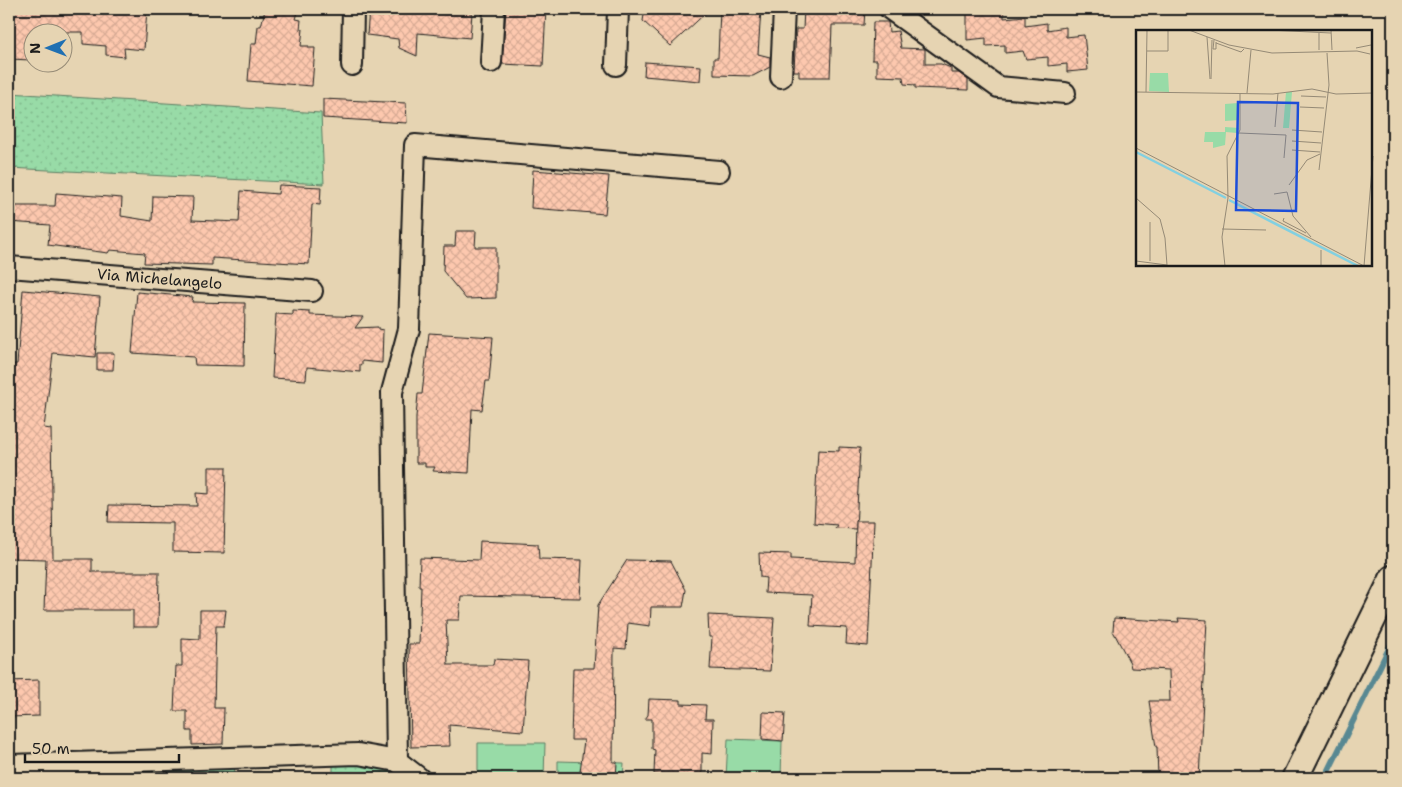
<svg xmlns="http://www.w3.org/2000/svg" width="1402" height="787" font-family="'Shantell Sans',sans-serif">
<defs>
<pattern id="grass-dots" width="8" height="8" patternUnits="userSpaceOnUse" patternTransform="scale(1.25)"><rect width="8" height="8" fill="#98dba7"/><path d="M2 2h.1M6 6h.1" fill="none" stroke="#82bb8f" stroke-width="1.8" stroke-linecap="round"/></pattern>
<pattern id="building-cross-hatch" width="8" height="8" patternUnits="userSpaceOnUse" patternTransform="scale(1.25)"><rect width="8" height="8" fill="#fdc8ae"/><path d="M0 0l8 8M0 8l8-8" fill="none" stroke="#d8ab95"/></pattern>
</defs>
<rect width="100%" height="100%" fill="#e6d4b2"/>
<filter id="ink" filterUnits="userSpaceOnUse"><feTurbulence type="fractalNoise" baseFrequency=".02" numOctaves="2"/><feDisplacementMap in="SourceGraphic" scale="10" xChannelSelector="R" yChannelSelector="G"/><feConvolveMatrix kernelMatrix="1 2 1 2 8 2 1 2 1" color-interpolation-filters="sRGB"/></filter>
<g filter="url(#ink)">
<g fill="url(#grass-dots)" stroke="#5a7c62">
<polygon points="9,93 321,113 324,184 9,168"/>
<path d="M333,765c24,1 51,-2 70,13h-70z"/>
<polygon points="234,767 236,778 14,778 14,775"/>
</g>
<g fill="#98dba7" stroke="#5a7c62">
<polygon points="728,739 782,741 781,778 726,778"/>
<polygon points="478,743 545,743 544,778 478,778"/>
<polygon points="558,761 624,763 623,778 558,778"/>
</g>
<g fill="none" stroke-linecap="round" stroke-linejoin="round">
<polyline stroke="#598892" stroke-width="6" points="1325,778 1393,640"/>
</g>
<g fill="url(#building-cross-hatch)" stroke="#1c1c1c">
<polygon points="9,9 147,9 144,50 124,48 125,57 106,55 106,46 83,44 83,32 32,32 32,60 9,59"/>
<polygon points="369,9 469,9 469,13 472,13 470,38 418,33 417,56 399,48 398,39 367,35"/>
<polygon points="506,9 546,9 543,66 502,64"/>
<polygon points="645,9 710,9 670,46 643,21"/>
<polygon points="720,9 761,9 758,54 770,57 770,67 753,76 714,75 714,58 718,58"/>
<polygon points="804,9 865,9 864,25 832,25 830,77 799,77 799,71 794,71 796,29 803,29"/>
<polygon points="967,9 985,9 985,12 1004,10 1004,18 1025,16 1025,26 1047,23 1047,30 1066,27 1066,37 1084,35 1088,70 1067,72 1067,64 1048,66 1048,57 1026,59 1023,51 1005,53 1005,45 986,46 986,38 967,40"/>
<polygon points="265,10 298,12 296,19 301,20 300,29 303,29 301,46 309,46 309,48 315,48 312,86 248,81 251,44 256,44 258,26 261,26"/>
<polygon points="873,22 888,22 889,32 898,31 901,48 925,49 925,64 941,64 951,68 951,73 959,73 968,80 968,90 915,88 915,85 904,84 903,77 877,76 877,60 872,60"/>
<polygon points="645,62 701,66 700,81 644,76"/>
<polygon points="323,99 406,103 407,123 323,118"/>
<polygon points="533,170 609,176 605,214 531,208"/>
<polygon points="279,185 321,187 320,205 312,204 309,264 212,258 212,265 144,263 145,253 110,250 108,253 48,245 50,225 9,222 9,206 55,206 56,193 122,198 121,216 152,221 153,196 193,197 192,220 239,222 241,191 278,194"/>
<polygon points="456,231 476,231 475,247 496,247 496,298 466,299 443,271 444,246 455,246"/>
<polygon points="23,290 100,297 95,357 53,353 44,428 51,429 53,559 92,559 92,572 159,572 158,627 133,627 133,610 44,610 46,559 9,558 9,485 11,485 9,425 14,364 17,364"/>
<polygon points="137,292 193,297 192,302 245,303 244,366 195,365 194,357 132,353"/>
<polygon points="293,311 310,312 310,315 363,317 355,328 378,327 378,329 383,330 382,363 362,361 362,365 360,364 360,372 307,367 306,380 272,378 276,314 293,315"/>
<polygon points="429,333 493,337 489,381 486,381 482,410 472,409 469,473 433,471 435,467 425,467 425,463 416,463 416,417 418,394 422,394"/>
<polygon points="97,353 114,353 113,370 97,370"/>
<polygon points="839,447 860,448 856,529 835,528 837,525 814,523 818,450 839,451"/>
<polygon points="209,467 226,467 224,553 173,552 173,523 108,522 109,505 197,506 196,493 209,494"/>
<polygon points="856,521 874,521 868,646 846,644 847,628 810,626 812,595 765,593 766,578 760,577 759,553 791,554 791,559 855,562"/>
<polygon points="480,541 538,544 539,559 582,560 580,598 461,596 459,620 446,620 448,665 493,665 494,659 528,661 523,731 449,725 450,746 411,747 409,644 419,644 421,587 419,587 420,558 479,560"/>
<polygon points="627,560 671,561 686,590 683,607 651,607 650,626 628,623 626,649 614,648 613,762 617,762 616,778 594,778 594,772 580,772 584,740 571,740 573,668 594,668 598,605"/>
<polygon points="200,610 226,610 224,626 216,626 215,663 214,708 224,708 223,744 192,745 192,731 187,731 187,711 174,711 176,666 182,666 182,638 200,639"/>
<polygon points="708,615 774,618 770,671 710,669 712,637 709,637"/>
<polygon points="1114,618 1179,622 1178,618 1207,620 1199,778 1158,778 1157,747 1156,747 1149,701 1170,701 1169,670 1131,668 1130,663 1113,631"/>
<polygon points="39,680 39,716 9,717 9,681"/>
<polygon points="649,699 681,700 681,704 706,705 705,719 713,719 712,754 702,753 702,776 654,774 655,750 652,749 652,719 645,719 648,715"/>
<polygon points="763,712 785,713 783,741 762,739"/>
</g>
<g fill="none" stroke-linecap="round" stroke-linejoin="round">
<defs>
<g id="minor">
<polyline points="890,9 998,87 1065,93"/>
<polyline points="491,62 494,9"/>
<polyline points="352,65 353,9"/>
<polyline points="616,65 618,9"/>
<polyline points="781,77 784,9"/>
<path id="s1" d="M9,267l303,24"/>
<polyline points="397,761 392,392 409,329 415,145 719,171"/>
<polyline points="9,765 358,754 397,761 419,778"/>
</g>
<polyline id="tertiary" points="1295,778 1393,578"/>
</defs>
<use href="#minor" stroke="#1c1c1c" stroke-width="24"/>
<use href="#tertiary" stroke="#1c1c1c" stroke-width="29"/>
<use href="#minor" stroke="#e6d4b2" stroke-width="20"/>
<use href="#tertiary" stroke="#e6d4b2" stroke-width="25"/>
</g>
</g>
<g text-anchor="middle" stroke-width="5" stroke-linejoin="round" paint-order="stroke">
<g font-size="15" fill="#1c1c1c" stroke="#e6d4b2">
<text dy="5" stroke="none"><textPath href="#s1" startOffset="151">Via Michelangelo</textPath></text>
</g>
</g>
<g transform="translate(1136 30)">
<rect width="236" height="236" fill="#e6d4b2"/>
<path d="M14,43h18l1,19 -20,-1zM150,62h6l-3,36h-6zM102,73l1,17 -14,1v-17zM89,97l14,1 -2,5 -11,-1 -1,13 -12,3v-6h-9l1,-10h20z" fill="#98dba7"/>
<path fill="none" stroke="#82d0e1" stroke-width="2.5" d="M0,122l90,46M93,170l129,66"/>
<path fill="none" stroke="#958a76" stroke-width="1" d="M53,0l40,15 43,8 85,-2 13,3M133,0l62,3M195,0l1,20M71,7l3,42M78,10l-1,9h3v-7M80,13l25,9 3,-3M220,18l15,-3M183,20v-17M11,21h21v-21M75,49l1,-39M0,62l137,2 39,-5 24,5 37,-1M10,62l1,-62M111,63l4,-43M165,66l25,1M164,77l24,1M139,97l3,-34M156,100l30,2M103,103l47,2 -2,23M156,111l29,2M0,118l228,118M156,120l28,2M183,140l10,-85 -2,-32M153,155l18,-25 13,-6M138,164l13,-2 6,24 18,21M0,168l24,21 5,19 2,27M148,188l-1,3 23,12M14,192v39M86,199l44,1M0,231l31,4M89,236l-3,-29 6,-39 -1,-42 13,-26v-36M185,236v-16M228,236l9,-110"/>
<path fill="#1d4ed8" fill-opacity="0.15" stroke="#1d4ed8" stroke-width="2.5" d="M102,72l60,1 -2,108 -60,-1z"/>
<rect width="236" height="236" fill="none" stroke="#1c1c1c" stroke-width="2.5"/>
</g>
<rect width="1402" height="787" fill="none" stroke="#e6d4b2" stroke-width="30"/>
<rect x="15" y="15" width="1372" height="757" fill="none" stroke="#1c1c1c" stroke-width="2" filter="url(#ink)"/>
<g transform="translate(48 48) rotate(269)"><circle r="24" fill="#e6d4b2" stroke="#958a76"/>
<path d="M0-4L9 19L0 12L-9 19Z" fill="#1f6fb2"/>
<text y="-8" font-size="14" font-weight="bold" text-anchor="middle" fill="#1c1c1c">N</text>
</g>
<path d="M25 754v8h154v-8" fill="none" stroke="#1c1c1c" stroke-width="2.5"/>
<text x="32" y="754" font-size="15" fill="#1c1c1c" stroke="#e6d4b2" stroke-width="4" paint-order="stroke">50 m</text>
</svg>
